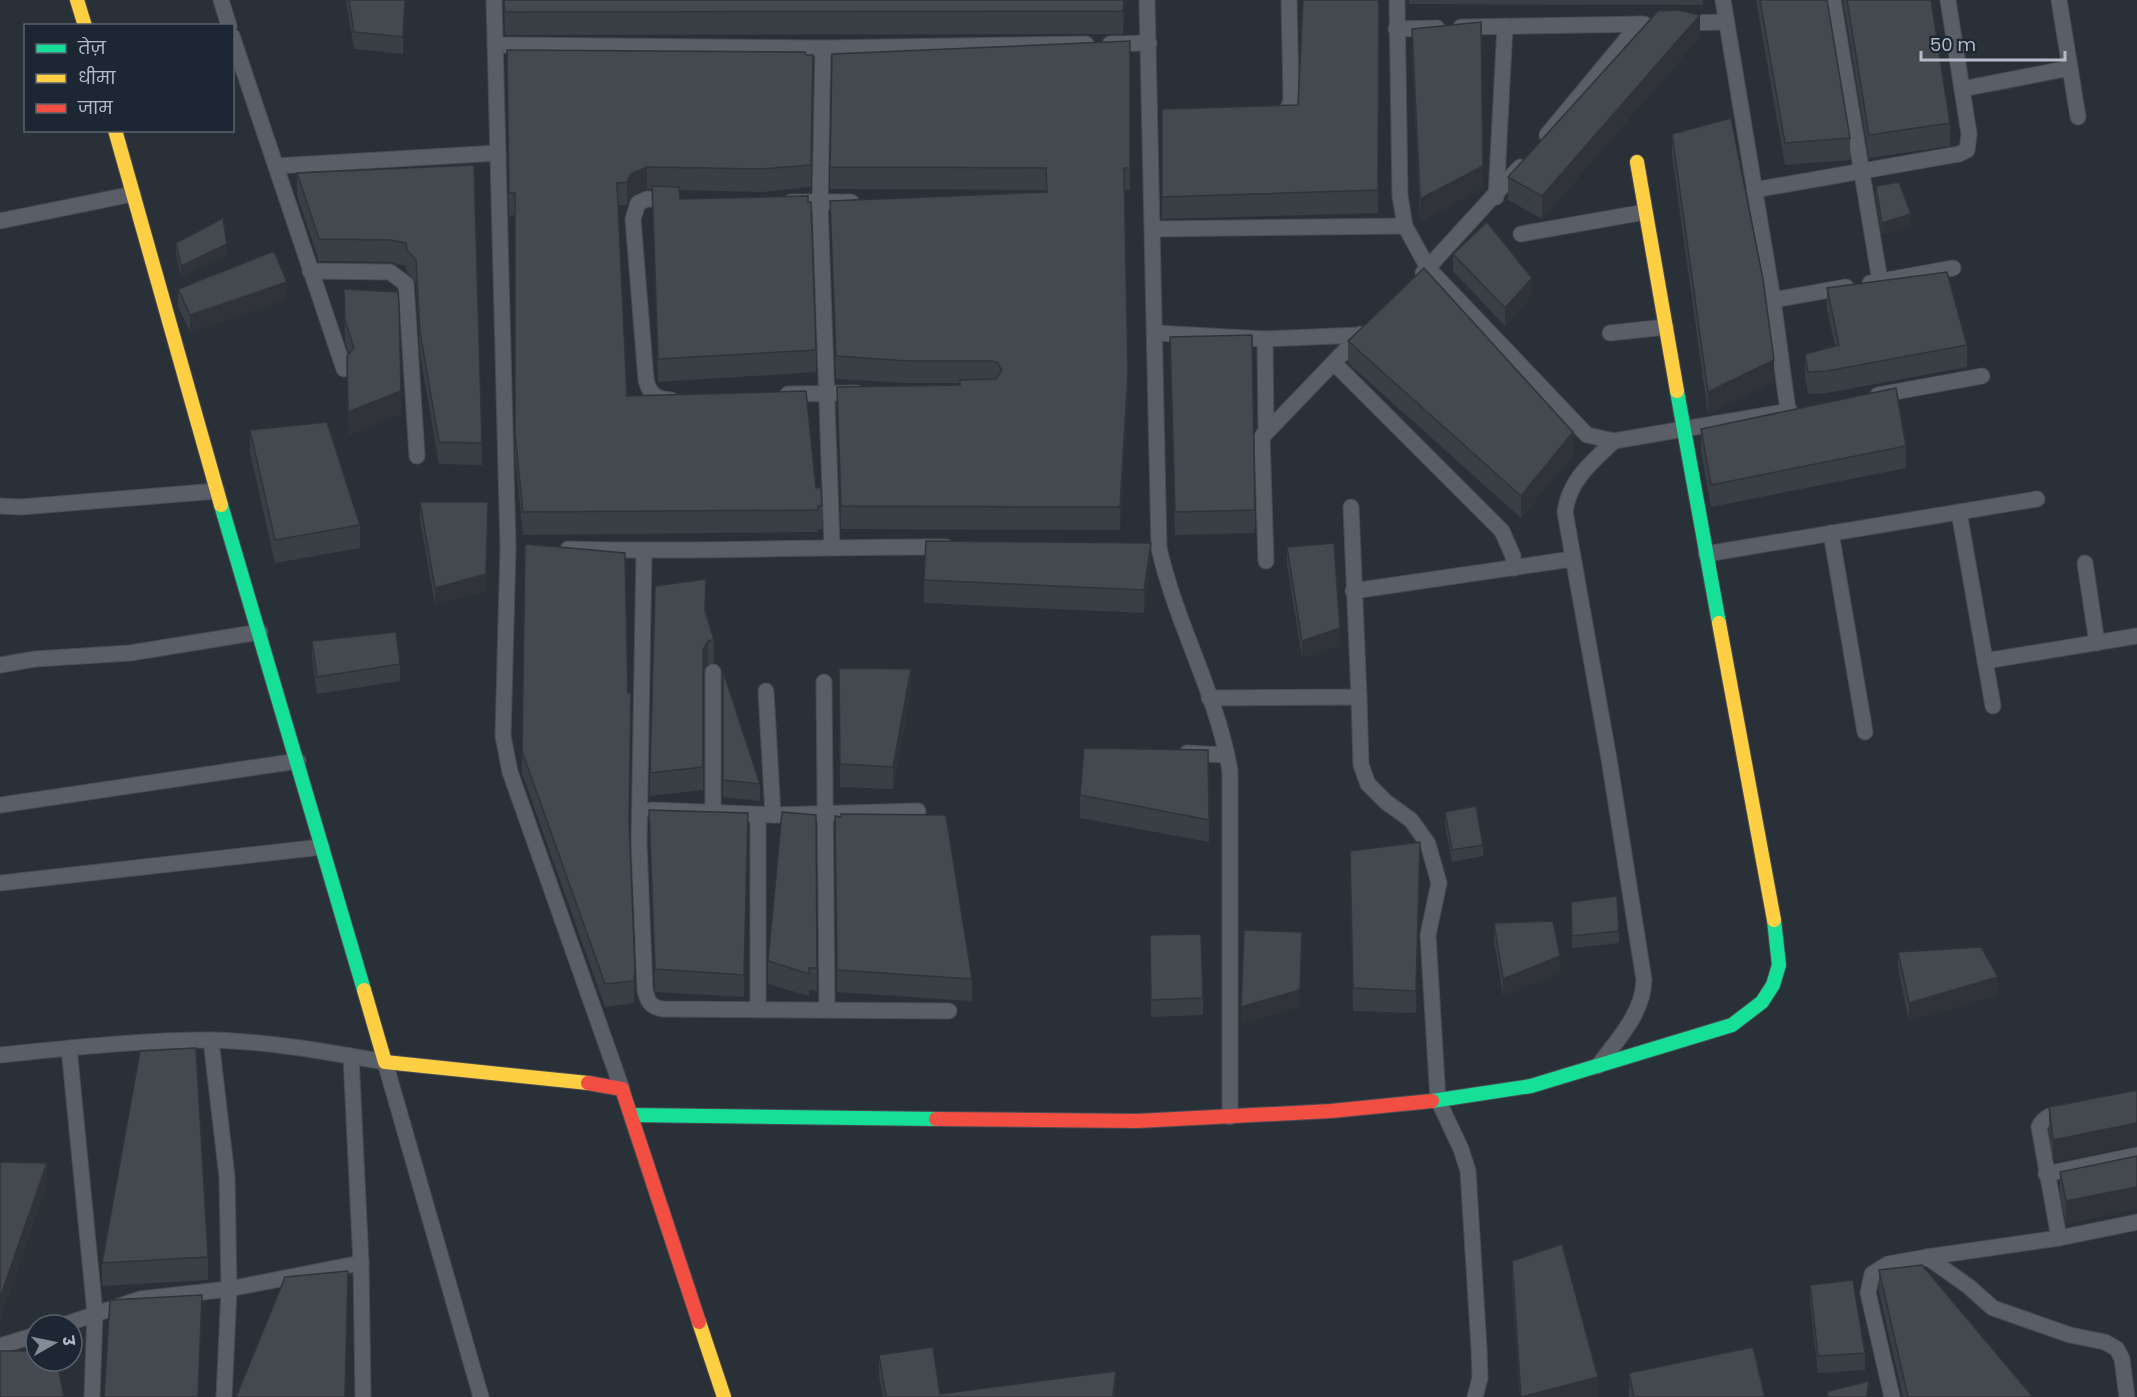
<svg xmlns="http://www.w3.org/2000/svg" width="2137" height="1397" font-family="Poppins,'Noto Sans Devanagari',sans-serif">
<rect width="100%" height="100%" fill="#2a3038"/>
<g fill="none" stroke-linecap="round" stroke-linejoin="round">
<defs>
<g id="street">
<polyline points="221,0 229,26"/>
<polyline points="494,0 508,547 503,736 510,772 622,1089"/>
<path d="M1147,0l12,548c17,76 58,146 71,223v346"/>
<polyline points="1397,0 1400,196 1405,226 1428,268 1587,435 1614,441 1790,411"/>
<polyline points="1723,0 1773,300 1788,411"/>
<polyline points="1833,0 1880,281"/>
<polyline points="2059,0 2078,117"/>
<polyline points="1680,23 1725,22"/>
<polyline points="1461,27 1644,24"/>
<polyline points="1396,29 1437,28"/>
<polyline points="232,36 344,369"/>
<polyline points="1110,44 1149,43"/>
<polyline points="495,45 823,48 1086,44"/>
<polyline points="823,48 820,203 832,546"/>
<polyline points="1962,89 2070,68"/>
<path d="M1277,116c10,-4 13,-9 14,-19l-2,-97"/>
<polyline points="1547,135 1639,24"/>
<polyline points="276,166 498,153"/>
<polyline points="1754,190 1959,154 1967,150 1969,134 1948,0"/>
<polyline points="1496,197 1505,26"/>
<polyline points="791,202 851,202"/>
<polyline points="0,221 133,194"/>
<polyline points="1153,229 1405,226"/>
<polyline points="1521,234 1645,212"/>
<polyline points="310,271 390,272 406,284 417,456"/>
<polyline points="1423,273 1520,167"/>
<polyline points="1870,283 1953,268"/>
<polyline points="1773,300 1846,287"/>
<polyline points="1155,333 1265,339 1360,335"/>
<polyline points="1610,333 1666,327"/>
<polyline points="1265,339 1266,431 1262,437 1266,561"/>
<polyline points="1334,363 1502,531 1513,556 1514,568"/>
<polyline points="788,394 857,393"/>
<polyline points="1878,395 1982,376"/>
<path d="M671,400c-15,-1 -21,-5 -25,-20l-13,-161 5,-16 9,-4h24"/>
<polyline points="1262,437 1361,334"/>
<polyline points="0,506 21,507 217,491"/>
<polyline points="1959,512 1993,706"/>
<polyline points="1831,533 1865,732"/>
<path d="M568,549c126,4 252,-3 378,-2"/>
<path d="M644,552l-5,292 6,146c3,13 6,17 18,19l286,2"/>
<polyline points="1706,554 2037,499"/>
<polyline points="2085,563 2097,643"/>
<polyline points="1353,591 1572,559"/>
<polyline points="1985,661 2137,636"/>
<polyline points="0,665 35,659 130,653 260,632"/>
<polyline points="824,682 827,1010"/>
<polyline points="766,691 773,815"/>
<polyline points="1359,697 1361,765 1368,784 1386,802 1411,820 1428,844 1439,883 1428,935 1438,1100 1461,1149 1468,1171 1479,1348 1480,1378 1475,1397"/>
<polyline points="1209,698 1359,697 1351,507"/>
<polyline points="1187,753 1227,755"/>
<polyline points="0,805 298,761"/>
<polyline points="652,810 773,815 918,811"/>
<polyline points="713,812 713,672"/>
<polyline points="0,883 322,847"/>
<polyline points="758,1009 758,815"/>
<polyline points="211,1040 227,1177 229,1289 224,1397"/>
<polyline points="69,1048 95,1313 92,1397"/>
<path d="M0,1055c70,-7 139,-15 209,-15 58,1 119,12 176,22l96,335"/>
<polyline points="351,1056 361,1263 363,1397"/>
<path d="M1598,1066c19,-26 45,-52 46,-86l-35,-221 -44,-247c4,-32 27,-50 49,-71"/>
<polyline points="2046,1174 2137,1155"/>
<path d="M2059,1238l-20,-111c6,-13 18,-13 30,-16"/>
<polyline points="1927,1257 2059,1238 2137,1222"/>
<polyline points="63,1325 140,1299 229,1289 361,1263"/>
<polyline points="0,1346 36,1335"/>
<polyline points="1892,1397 1868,1293 1872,1274 1888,1264 1927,1257 1968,1286 1993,1308 2070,1335 2105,1342 2117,1349 2122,1359 2127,1397"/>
</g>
<g id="fast">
<polyline points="1677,391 1719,623"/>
<polyline points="221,505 364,990"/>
<polyline points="1432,1101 1531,1086 1732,1025 1762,1002 1773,985 1779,965 1774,920"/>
<polyline points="631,1115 936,1119"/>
</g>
<g id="slow">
<polyline points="77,0 85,26"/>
<polyline points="115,130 221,505"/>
<polyline points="1637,162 1677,391"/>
<polyline points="1719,623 1774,920"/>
<polyline points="364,990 385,1062 588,1083"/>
<polyline points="699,1322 724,1397"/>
</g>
<g id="jam">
<polyline points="588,1083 622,1089 699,1322"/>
<polyline points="936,1119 1137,1121 1331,1111 1432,1101"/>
</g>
</defs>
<use href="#street" stroke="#484c53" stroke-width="17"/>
<use href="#fast" stroke="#484c53" stroke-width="16"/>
<use href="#slow" stroke="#484c53" stroke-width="16"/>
<use href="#jam" stroke="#484c53" stroke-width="16"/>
<use href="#street" stroke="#5a5e66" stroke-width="15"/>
<use href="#fast" stroke="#16e098" stroke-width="14"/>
<use href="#slow" stroke="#ffcf43" stroke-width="14"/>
<use href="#jam" stroke="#f24e42" stroke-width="14"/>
</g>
<g fill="#3a3f45">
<polygon points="346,0 405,0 403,54 354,49"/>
<polygon points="504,0 1126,0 1123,34 505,35"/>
<polygon points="1379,0 1378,213 1162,219 1162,197 1298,105"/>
<polygon points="1409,0 1703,0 1703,5 1409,4"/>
<polygon points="1756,0 1827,0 1850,138 1850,160 1785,165"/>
<polygon points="1843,0 1931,0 1950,123 1950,146 1869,158"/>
<polygon points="1412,29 1483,188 1420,222 1412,51"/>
<polygon points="1700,37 1542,219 1508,200 1508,177"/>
<polygon points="1130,41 1130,190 1125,190 1128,397 1120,530 841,529 837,387 960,385 960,383 908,383 836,379 830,201 1046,192 1046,190 830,189 830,167"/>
<polygon points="507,50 813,55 811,187 761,192 679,190 680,199 816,350 816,372 658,382 652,189 647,189 631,196 627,205 618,205 627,396 816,488 822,506 822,529 818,529 818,532 523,535 515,456 515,215 509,216"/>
<polygon points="1672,134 1774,382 1708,414 1672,156"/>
<polygon points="474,165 482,465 439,464 420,354 416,283 407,272 406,266 390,262 319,261 297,195 297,173"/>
<polygon points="1876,186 1911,225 1882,234 1876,197"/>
<polygon points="176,243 227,255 181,277 176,255"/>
<polygon points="1453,254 1532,295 1505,326 1453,271"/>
<polygon points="1827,288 1967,345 1967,367 1827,393 1808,394 1805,376 1805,354 1835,346 1827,310"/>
<polygon points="178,289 287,299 190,332 178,306"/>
<polygon points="344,289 401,414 348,435 347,356 349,354 345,343"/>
<polygon points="1170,337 1255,510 1255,533 1175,535"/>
<polygon points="1348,341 1573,455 1521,518 1348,363"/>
<polygon points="1701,429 1906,446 1906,468 1711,507 1701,451"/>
<polygon points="250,430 360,525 360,548 275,563 250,452"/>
<polygon points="420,502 488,519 486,591 435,605 420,520"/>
<polygon points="1287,547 1340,645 1302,658 1287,564"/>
<polygon points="1151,566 1144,613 924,603 924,580"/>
<polygon points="706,601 706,613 714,640 714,663 708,664 703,672 703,790 650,796 650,773"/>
<polygon points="312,641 400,664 400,681 317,694 312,658"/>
<polygon points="723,671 760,784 760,801 723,797"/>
<polygon points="839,691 911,691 893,789 840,787"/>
<polygon points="522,751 630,828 635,990 634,1003 605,1007 522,773"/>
<polygon points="1080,795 1209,820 1209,842 1080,818"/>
<polygon points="649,810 748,836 744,997 655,992 649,832"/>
<polygon points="1445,812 1483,845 1483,856 1452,862 1445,824"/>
<polygon points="816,815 817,991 809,990 809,996 768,984 768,961"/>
<polygon points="835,816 972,979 972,1001 837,992"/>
<polygon points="1420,864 1416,1013 1353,1011 1350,873"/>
<polygon points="1571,913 1619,931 1619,943 1572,948"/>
<polygon points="1494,923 1560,973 1503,996 1494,940"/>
<polygon points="1150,935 1203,998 1203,1015 1151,1017"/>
<polygon points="1898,952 1998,995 1909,1021 1898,969"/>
<polygon points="2137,1090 2137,1145 2053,1162 2049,1129 2049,1107"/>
<polygon points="2137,1156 2066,1224 2060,1194 2060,1172"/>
<polygon points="208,1257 208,1280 102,1286 102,1263"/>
<polygon points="1512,1261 1598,1397 1520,1397 1512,1284"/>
<polygon points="1879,1270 2033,1397 1903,1397 1879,1292"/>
<polygon points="1810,1285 1865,1353 1865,1370 1818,1373 1810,1302"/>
<polygon points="879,1355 940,1394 1116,1392 1116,1397 883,1397 879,1376"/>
<polygon points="1629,1373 1765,1397 1629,1397"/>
</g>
<g fill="#303338">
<polygon points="1124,0 1126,0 1123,34 1123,11"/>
<polygon points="1700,15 1700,37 1542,219 1542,196"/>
<polygon points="1483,166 1483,188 1420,222 1420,199"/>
<polygon points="647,167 647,189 631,196 627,205 627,182 631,174"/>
<polygon points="1911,214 1911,225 1882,234 1882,223"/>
<polygon points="227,244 227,255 181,277 181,266"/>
<polygon points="1532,278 1532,295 1505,326 1505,308"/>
<polygon points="287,282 287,299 190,332 190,315"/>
<polygon points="1774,360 1774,382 1708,414 1708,392"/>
<polygon points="1128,374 1128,397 1120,530 1120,507"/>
<polygon points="401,391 401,414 348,435 348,412"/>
<polygon points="1573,432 1573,455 1521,518 1521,496"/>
<polygon points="488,502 486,591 435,605 435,588"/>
<polygon points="1151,543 1151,566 1144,613 1144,590"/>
<polygon points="1340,628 1340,645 1302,658 1302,641"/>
<polygon points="708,641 708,664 703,672 703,650"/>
<polygon points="911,669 911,691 893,789 893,767"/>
<polygon points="748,813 748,836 744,997 744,975"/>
<polygon points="1420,842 1420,864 1416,1013 1416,991"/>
<polygon points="1302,932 1300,1007 1241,1024 1241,1007"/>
<polygon points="1560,956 1560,973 1503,996 1503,979"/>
<polygon points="635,968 635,990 634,1003 634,981"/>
<polygon points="1998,977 1998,995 1909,1021 1909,1003"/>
<polygon points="2137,1123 2137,1145 2053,1162 2053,1140"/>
<polygon points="47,1163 47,1186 0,1321 0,1298"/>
<polygon points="2137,1187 2137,1209 2066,1224 2066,1201"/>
<polygon points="202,1295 202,1318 199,1397 198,1397"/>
<polygon points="1116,1371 1116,1397 1113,1397"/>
<polygon points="1598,1377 1598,1397 1524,1397"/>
</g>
<g fill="#444950" stroke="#303338" stroke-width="1.5">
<polygon points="349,0 405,0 403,37 354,32"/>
<polygon points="504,0 1124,0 1123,11 505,12"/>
<polygon points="1303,0 1379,0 1378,190 1162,197 1162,109 1298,105"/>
<polygon points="1760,0 1827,0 1850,138 1785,143"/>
<polygon points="1847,0 1931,0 1950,123 1869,135"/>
<polygon points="1677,10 1700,15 1542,196 1508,177 1658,11"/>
<polygon points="1481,22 1483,166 1420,199 1412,29"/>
<polygon points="1130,41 1130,168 1124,168 1128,374 1120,507 841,506 837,387 960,385 960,380 996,379 1002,370 997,362 992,361 908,361 836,356 830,201 1047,192 1046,168 830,167 832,54"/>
<polygon points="507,50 805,52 806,55 813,55 811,165 761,169 647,167 631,174 627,182 617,183 627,396 806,391 816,488 821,487 822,506 818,506 818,510 523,512 515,434 515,193 509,193"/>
<polygon points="1731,118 1763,279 1774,360 1708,392 1672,134"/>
<polygon points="474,165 482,443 439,442 420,332 416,260 407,250 406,243 390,240 319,239 297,173"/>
<polygon points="1899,182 1911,214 1882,223 1876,186"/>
<polygon points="652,186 679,187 680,199 808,196 808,202 811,202 816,350 658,359"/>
<polygon points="223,218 227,244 181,266 176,243"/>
<polygon points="1487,222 1532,278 1505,308 1453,254"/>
<polygon points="274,251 287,282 190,315 178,289"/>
<polygon points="1424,268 1573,432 1521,496 1348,341"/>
<polygon points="1947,272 1967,345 1827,371 1808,372 1805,354 1839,345 1827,288"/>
<polygon points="344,289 398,292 399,304 401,391 348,412 347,356 354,348 345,320"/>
<polygon points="1252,335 1255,510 1175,512 1170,337"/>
<polygon points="1896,388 1906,446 1711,485 1701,429"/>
<polygon points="327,422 360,525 275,540 250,430"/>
<polygon points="420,502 488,502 486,574 435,588"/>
<polygon points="926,541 1151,543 1144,590 924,580"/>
<polygon points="1334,543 1340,628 1302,641 1287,547"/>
<polygon points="525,544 625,553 628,693 631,693 629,822 635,968 634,981 605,984 522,751"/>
<polygon points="706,579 705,610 714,640 708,641 703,650 703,767 650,773 655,586"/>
<polygon points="396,632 400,664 317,677 312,641"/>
<polygon points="839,668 911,669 893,767 840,764"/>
<polygon points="723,671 760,784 723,780"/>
<polygon points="1084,748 1208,750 1209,820 1080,795"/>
<polygon points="1476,806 1483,845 1452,850 1445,812"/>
<polygon points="649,810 748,813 744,975 655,969"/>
<polygon points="782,812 816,815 817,968 809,968 809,974 768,961"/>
<polygon points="841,814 946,815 972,979 837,970 835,816 841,817"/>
<polygon points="1420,842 1416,991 1353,988 1350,851"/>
<polygon points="1617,896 1619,931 1572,936 1571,902"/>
<polygon points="1553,921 1560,956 1503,979 1494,923"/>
<polygon points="1244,930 1302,932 1300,990 1241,1007"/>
<polygon points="1201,934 1203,998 1151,1000 1150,935"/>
<polygon points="1981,947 1998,977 1909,1003 1898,952"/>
<polygon points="196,1048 208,1257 102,1263 140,1051"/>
<polygon points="2137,1090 2137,1123 2053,1140 2049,1107"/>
<polygon points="2137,1156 2137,1187 2066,1201 2060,1172"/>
<polygon points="0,1162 47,1163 0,1298"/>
<polygon points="1562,1244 1598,1377 1521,1397 1512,1261"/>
<polygon points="1922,1265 2033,1397 1908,1397 1879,1270"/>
<polygon points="348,1271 345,1397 236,1397 285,1277"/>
<polygon points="1853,1280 1865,1353 1818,1356 1810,1285"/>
<polygon points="202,1295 198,1397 104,1397 110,1300"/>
<polygon points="933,1347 940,1394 1116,1371 1113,1397 886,1397 879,1355"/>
<polygon points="1753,1347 1765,1397 1634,1397 1629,1373"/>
<polygon points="0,1351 36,1351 36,1361 57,1361 64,1397 0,1397"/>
<polygon points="1869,1381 1867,1397 1827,1397 1828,1391"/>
</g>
<rect x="24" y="24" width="210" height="108" fill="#1d2633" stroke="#59626f" stroke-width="1.5"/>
<rect x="36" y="44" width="30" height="9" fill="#16e098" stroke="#59626f" stroke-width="1.5"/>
<text x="78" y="54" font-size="18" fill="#b4bcc9">तेज़</text>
<rect x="36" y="74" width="30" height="9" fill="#ffcf43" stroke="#59626f" stroke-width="1.5"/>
<text x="78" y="84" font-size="18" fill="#b4bcc9">धीमा</text>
<rect x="36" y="104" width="30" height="9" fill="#f24e42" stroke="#59626f" stroke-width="1.5"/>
<text x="78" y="114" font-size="18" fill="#b4bcc9">जाम</text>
<g transform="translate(54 1343) rotate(81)"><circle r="28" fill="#1d2633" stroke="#59626f" stroke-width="1.5"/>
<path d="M0-4.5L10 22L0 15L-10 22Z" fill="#848b96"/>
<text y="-9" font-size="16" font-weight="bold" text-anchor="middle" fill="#b4bcc9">उ</text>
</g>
<path d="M1921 51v9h144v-9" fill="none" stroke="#b4bcc9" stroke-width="3"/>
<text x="1930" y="51" font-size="18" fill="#b4bcc9" stroke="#1d2633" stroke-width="4.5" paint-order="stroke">50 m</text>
</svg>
